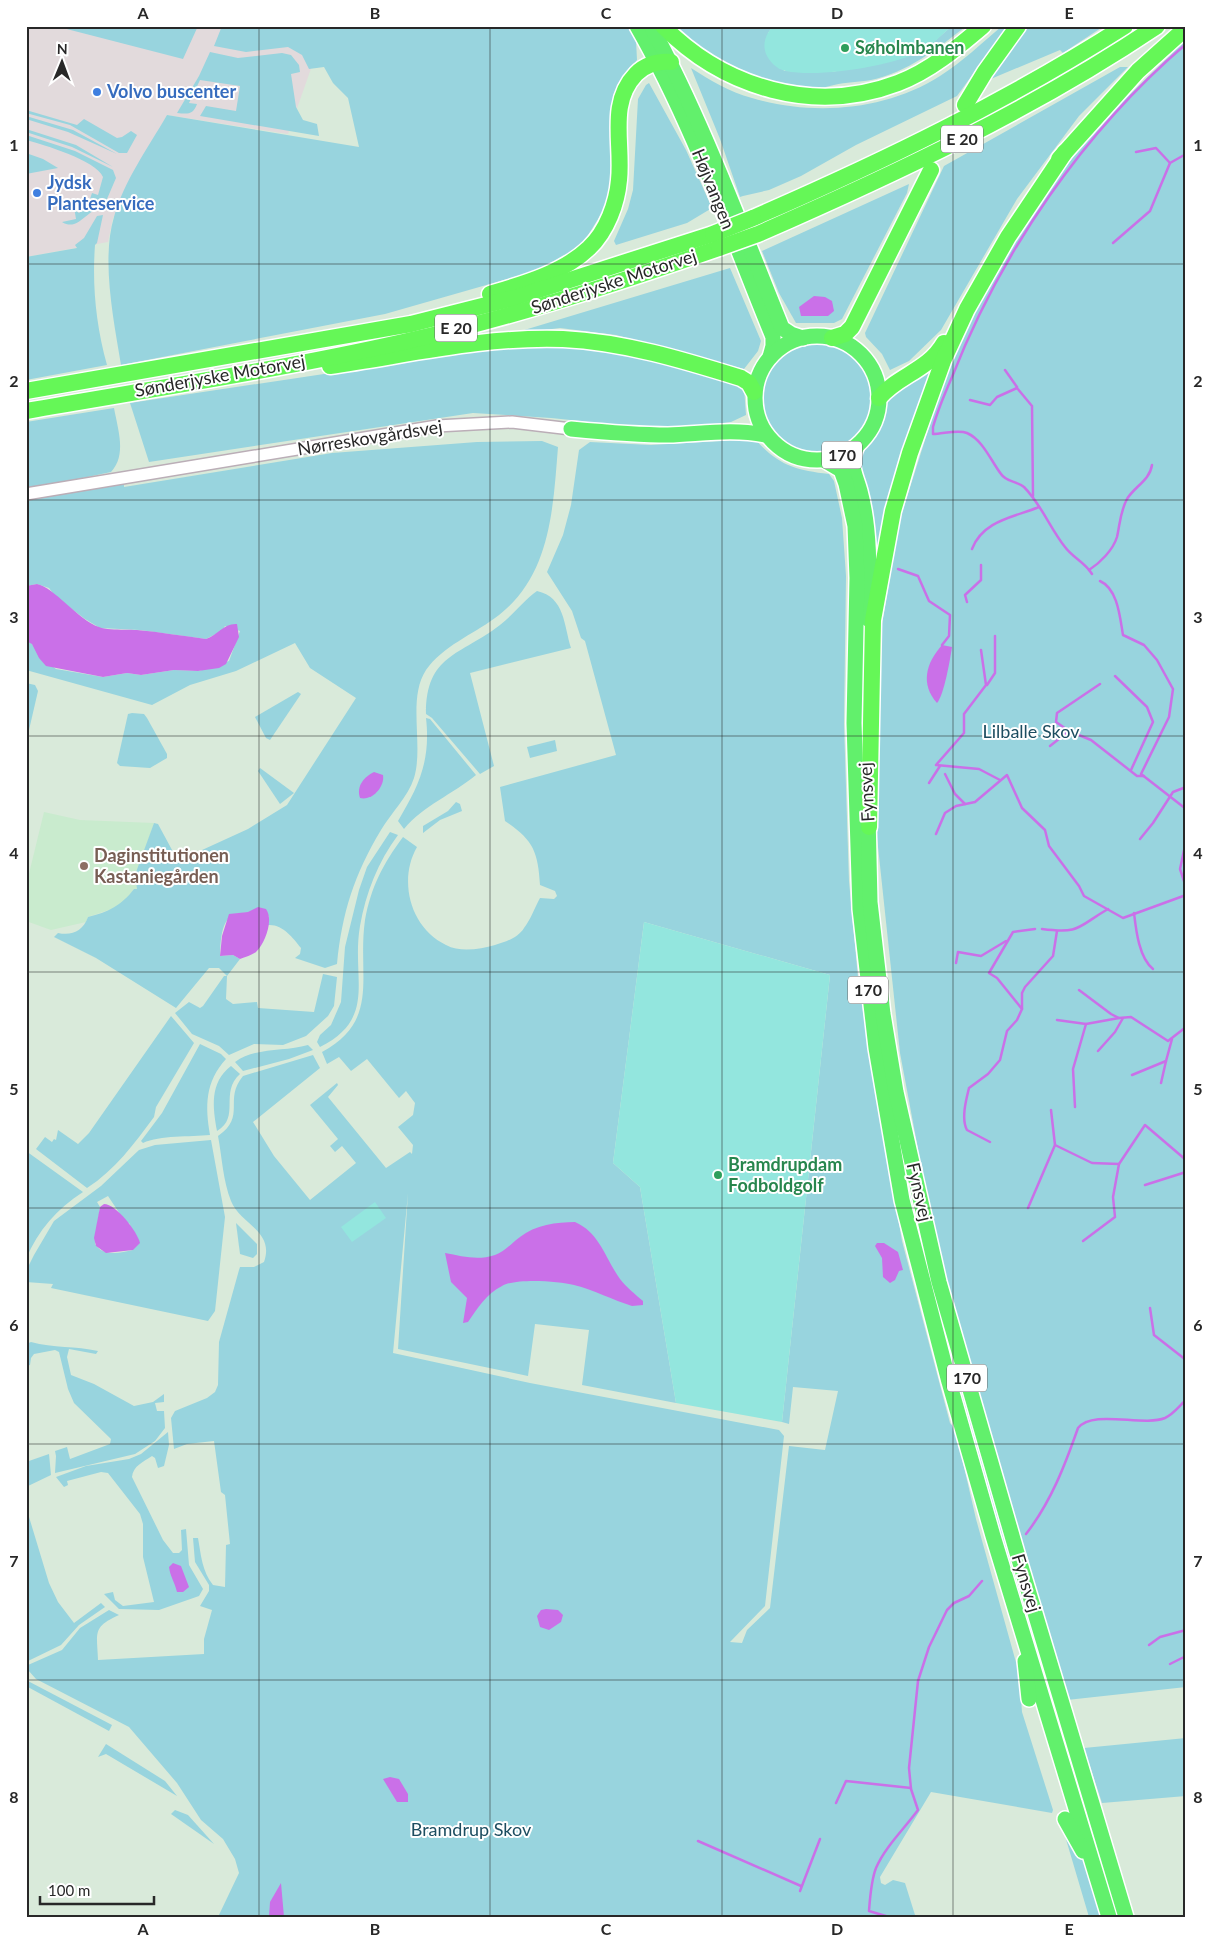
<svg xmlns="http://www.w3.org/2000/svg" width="1212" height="1943" font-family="Lato,sans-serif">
<rect width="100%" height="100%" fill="#d9eada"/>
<polygon fill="#e2dadc" points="26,26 326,26 288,134 167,115 113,218 108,242 26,257"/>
<polygon fill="#c9ebce" points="44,812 80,820 154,823 136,875 137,889 134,889 124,902 115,908 88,917 86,922 51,930 26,921 26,886"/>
<g fill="#98d4de" fill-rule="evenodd">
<polygon points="55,26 198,26 183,59"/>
<path d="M222,26h405l9,14 1,20 -18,26 -5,93 -6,24 -26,42 -23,16 -27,11 -147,42 -264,51c-7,-43 -20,-105 -7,-148 10,-36 34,-69 53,-102l192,32 -11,-49 -15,-15 -9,-16 -15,2 -7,-14 -14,-8 -42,5 -32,-6z"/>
<path d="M673,26h100l-5,7 16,38 49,1 97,-27 22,-19h14c-27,22 -60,47 -95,54 -12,2 -25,2 -37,5 -14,4 -31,6 -45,3 -45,-9 -81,-34 -116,-62z"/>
<path d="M1002,26h6l-51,70 -101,49 -55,31 -32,14 -26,6 -3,1 -20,-58 -29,-71c19,12 38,24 61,30 61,18 133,13 188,-22 22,-14 42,-33 62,-50z"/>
<polygon points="1027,26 1104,26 1063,53 1060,50 986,81 1001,57"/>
<polygon points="1186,40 1186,1687 1067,1700 935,1240 900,1053 876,828 878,647 900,519 944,380 980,297 1029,216 1070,161 1122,102"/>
<path d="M210,52l28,6 44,-5 9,2 8,10 1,7 -9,2 5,33 7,13 14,4 2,12 -119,-20 6,-10 30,5 4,-25 -40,-6 -11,23 8,1c-4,11 -9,10 -20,9l22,-37z"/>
<polygon points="1120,67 1128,67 1079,116 1017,199 941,330 909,361 890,370 882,354 866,337 865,333 944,166"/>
<polygon points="649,83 686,150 712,208 687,223 616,245 614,241 628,209 633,190 638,99 646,85"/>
<polygon points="26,110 77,125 84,119 117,138 122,137 131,131 137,135 127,153 119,153 70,125 26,113"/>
<polygon points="26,116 73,130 117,154 68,132 26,119"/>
<polygon points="26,129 76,145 113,167 72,147 26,132"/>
<path d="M26,135l49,16 38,19 3,8 -12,28c-18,4 -26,26 -42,16l14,-3 -3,-18 6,2 -4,7 4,3 5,-4 -1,-5 5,1 4,-12 6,2 5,-18c-7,-17 -59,-32 -77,-37z"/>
<polygon points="26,153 43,159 58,168 26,174"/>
<polygon points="909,184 907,193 842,319 834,323 796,323 779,293 762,251"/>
<path d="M103,215l-6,28 -2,2c-3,41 1,80 12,120l-81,15v-123l51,-9 -2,-3 9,-7 13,-22z"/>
<polygon points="730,268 761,341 758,351 744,369 616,335 560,328 521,333 521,331"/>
<circle cx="817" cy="398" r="57"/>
<polygon points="550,346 601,348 674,364 744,387 746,415 731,422 683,428 648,428 551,418 473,413 149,462 130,403 497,348"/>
<polygon points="938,358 873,602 858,471 861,450 870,440 881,414 885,398"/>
<path d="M114,408c4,22 13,47 -3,64l-85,18v-68z"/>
<path d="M755,439c23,26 40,31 74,35l5,7 8,37 4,58 -2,148 5,157 10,107 43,253 48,182 5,5 21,91 43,154 3,39 31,98 -1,3 -121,-21 -51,85 1,6 4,2 8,-5 12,3 10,32 9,2h-706l21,-44 -4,-14 -12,-20 -22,-19 -24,-37 -48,-56 -93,-48 -8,-9v-5l34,-15 18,-22 29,-18 10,5c-27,12 -22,18 -21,45l106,-6v-15l8,-29 -12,-4 9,-15v-6l-14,-23 -2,-24h5c3,17 4,33 15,47l12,2 1,-42 4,-1 -5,-49 -4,-3 -7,-51 -27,3 -13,5 -3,-31 4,-7 32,-13 8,-6 3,-7 1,-43 20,-72 1,-3h14l10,-5c11,-31 -24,-38 -33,-61 -8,-20 -9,-44 -13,-65 29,-20 5,-36 25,-60l70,-21 7,13 -67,54 21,34 36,44 46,-37 -14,-17 -7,6 -5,-6 8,-7 -28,-34 27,-22 1,2 -10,12 58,71 24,-16 2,2 1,-9 -15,-18 15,-12 2,-12 -9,-12 -7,7 -32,-39 -16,12 -12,-14 -12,7 -5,-12c59,-32 35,-76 43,-132 6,-33 18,-56 38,-83l14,10c-19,33 -7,81 29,98 15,8 34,4 49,0 10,-3 23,-7 29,-17 7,-9 11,-21 16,-30l14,1 3,-3 -2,-5 -15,-6c-2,-34 -7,-45 -35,-64l-5,-34 116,-32 -31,-114 -4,-3 -9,-27 -25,-39 16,-37 8,-30 8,-55 11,-8 61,3zM644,922l186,53 -48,447 7,2 4,-37 45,4 -13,59 -36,-4 -19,162 -23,22 -5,13 -12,-1 35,-36 19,-170 -5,-6 -249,-47 -137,-30 15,-160 -10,156 130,27 7,-52 54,6 -7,55 94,18 -36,-216 -27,-24z"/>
<path d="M542,441l16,6c-5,61 -7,131 -63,171 -23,17 -52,28 -69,52 -19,29 -2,75 -12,108 -6,19 -23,35 -33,52 -27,45 -39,83 -44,134l-12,4 -30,-10 5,-4 1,-6c-8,-10 -18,-24 -33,-23l1,-9c-40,-9 -48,-1 -49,40l13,-1 7,4 -13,17 -1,23 7,5 24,-2 1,6 56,4 9,-38 14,3 -3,29 -6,10 -22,20 -23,9 -29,-1 -25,11 -10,-9 -27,-12 -17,-21 14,-11 11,6 3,-2 21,-30h3l-8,-8h-10l-33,40 -80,-50 -42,-21 4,-4c14,3 25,-2 30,-16 20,-5 33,-11 46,-28h3l-2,-14 19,-52 4,1 20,37 70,-32 39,-24 69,-107 -46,-30 -15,-25 -59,28 -46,14 -38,20 -126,-35v-29l6,2 7,13 17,13 47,8 24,-4 14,2 33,-5 25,1 30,-10 11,-30 -15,-5 -3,5 -16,8 -66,-9 -40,-2 -15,-9 -29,-22 -7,-9 -12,-4 -11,2v-87l98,-16v4l208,-34 145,-11z"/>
<polygon points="847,461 866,552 862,688 863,787 905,1166 952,1359 1119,1917 1115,1917 948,1361 898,1153 868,936 851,485 844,462"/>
<path d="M537,591c28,6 27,35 34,57l-101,25 24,93 -14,8 -48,-56 -6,-4c0,-60 34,-58 74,-89 13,-10 23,-24 37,-34z"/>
<polygon points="26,683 35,685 38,691 26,743"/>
<polygon points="298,692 301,694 270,740 266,738 255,717"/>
<polygon points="132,713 144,714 147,718 167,754 167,758 150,768 120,766 117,763 128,714"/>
<path d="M426,718l4,1 46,56c-23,19 -53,31 -72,54l-6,-8c20,-34 33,-59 28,-103z"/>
<polygon points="555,740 557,751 530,758 527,747"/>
<polygon points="260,768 294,793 280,804 258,771"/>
<polygon points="456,802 460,804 462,811 440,820 423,833 423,826 448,811"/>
<path d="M390,832l8,3c-20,27 -32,57 -38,91 -9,52 18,92 -40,121l-3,-5 3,-7 11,-10 10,-23 4,-55 14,-57 8,-23z"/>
<path d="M171,1016l23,27 -38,64 -2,10c-20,27 -39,53 -67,71l-51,-39 9,-12 7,5 2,-3 2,1 2,-10 20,14 11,-11z"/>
<path d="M200,1044l21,10 5,5c-21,23 -21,47 -16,76 -20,2 -50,0 -67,8l-2,-2 21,-28z"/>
<path d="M308,1045l5,5 -24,9 -46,12 -8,-9c20,-15 49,-10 73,-17z"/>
<path d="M231,1066l9,8c-21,19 1,43 -23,57 -4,-23 -8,-48 14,-65z"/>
<path d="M211,1140l14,77 -10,94 -7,10 -157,-33 2,-4 -27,-2v-11l8,-16 20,-34 47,-35 38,-36 16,-5zM108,1196l16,24 6,4 3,26c-13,3 -30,7 -38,-6l5,-37 -3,-5z"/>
<path d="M26,1151l57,41c-26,17 -45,38 -57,67z"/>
<polygon points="236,1223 257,1244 257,1254 253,1258 240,1254"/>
<path d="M31,1342c22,6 45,4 67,9l-2,3 -27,-5 -2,8 4,18 23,9 40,22 19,-4 11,-8v8l-9,1 2,8h7l1,17 -10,13 -20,13 -80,19 1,-17 -1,-5 12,-4 3,12 40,-15 1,-5 -37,-36 -6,-14 -9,-37 -4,-2 -21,4 -3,4 -1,7 -3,1 -1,-22z"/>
<path d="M168,1432l1,13 -5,21 -6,2 -3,-10 -3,-2c-9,6 -19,10 -20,21l31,63 10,13h6l3,-3 -1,-20 5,-1 3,36 14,24 -4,7 -40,14 -40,-1 -15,-15 9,-2 2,8 8,6 31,-4 -11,-45v-33l-3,-10 -32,-41 -7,-1 -34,9 1,4 -4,2 -8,-10 30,-11 43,-7 12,-5z"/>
<polygon points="49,1454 51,1475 26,1487 26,1462"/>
<polygon points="26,1507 49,1583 58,1602 74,1623 101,1603 105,1607 79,1625 61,1645 26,1662"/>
<polygon points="26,1680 112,1725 109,1731 26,1686"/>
<polygon points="1186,1738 1186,1796 1102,1803 1084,1748"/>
<polygon points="106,1744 165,1781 177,1796 106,1754 98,1757"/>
<polygon points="175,1810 188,1815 214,1844 171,1814"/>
<path d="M1060,1819c22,29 31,63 41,98h-12z"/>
</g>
<g fill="#93e6de">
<path d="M773,26h179c-10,8 -19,19 -30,25 -31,15 -102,27 -136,20 -10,-2 -16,-9 -20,-17 -4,-11 0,-20 7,-28z"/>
<polygon points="644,922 830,975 782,1422 676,1403 640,1187 613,1163"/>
<polygon points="375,1202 386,1218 352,1242 341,1227"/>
</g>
<g fill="#ca70e8">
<polygon points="814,296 825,297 832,301 834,311 828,316 801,316 799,307"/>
<path d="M37,584c17,3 41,36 62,43 10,4 27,2 38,3 23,2 46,6 69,9 12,-4 18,-16 31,-15l2,13 -13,27 -7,4 -21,3 -24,-1 -33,5 -14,-2 -24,4 -57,-11 -7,-8 -7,-14 -6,-3v-55z"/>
<path d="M942,645l10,2c-2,13 -8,48 -15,56 -17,-19 -11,-40 5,-58z"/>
<path d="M374,772l9,3c2,11 -10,26 -23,23 -4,-12 4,-21 14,-26z"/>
<path d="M258,907l8,2c8,11 -1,34 -10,43 -4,3 -11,5 -16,7l-7,-4 -13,1 2,-20 7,-22 19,-2z"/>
<path d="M104,1204c12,0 33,27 36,39l-7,7 -27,3 -10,-7 -2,-8 6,-31z"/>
<path d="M575,1222c25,11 30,36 45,57 7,9 15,15 23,22v4l-11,1c-19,-6 -38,-16 -58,-21 -16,-4 -58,-7 -72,1 -16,8 -24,22 -34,36l-5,1 4,-25 -16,-16 -6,-29c17,3 32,8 50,2 9,-3 17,-12 25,-18 15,-12 37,-15 55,-15z"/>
<polygon points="877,1243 884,1243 898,1252 903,1270 899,1271 895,1280 890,1283 883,1277 882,1258 875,1246"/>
<path d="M173,1563l8,3 8,21 -6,5h-6c-2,-9 -7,-16 -8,-25z"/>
<polygon points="546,1609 558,1610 563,1615 561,1622 549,1630 540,1627 537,1616 541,1610"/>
<polygon points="390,1777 399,1779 408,1794 408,1802 397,1802 383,1779"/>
<polygon points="281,1883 284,1917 269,1917 270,1902"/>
</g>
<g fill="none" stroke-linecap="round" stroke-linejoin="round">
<g stroke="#ca70e8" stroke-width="2.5">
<polyline points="1136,152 1156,148 1170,163"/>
<polyline points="1113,243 1150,211 1170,163 1186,154"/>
<polyline points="1005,370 1017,387"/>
<polyline points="970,400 990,405 997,397 1017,388 1032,406 1033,496"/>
<path d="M972,549c11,-29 43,-32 67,-42"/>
<polyline points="898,569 918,576 929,601 950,615 949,636 942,645"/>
<path d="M1089,570c11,-7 24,-20 28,-33 3,-13 3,-25 10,-38 7,-12 23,-19 25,-34"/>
<path d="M1092,574c-7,-12 -19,-16 -27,-27 -15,-19 -24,-43 -41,-60 -7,-6 -18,-5 -23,-13 -10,-13 -18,-34 -34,-41 -9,-4 -24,1 -34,1v-7c5,-18 12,-34 19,-50 49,-125 132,-246 234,-333"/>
<path d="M1100,581c18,8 20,37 23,54l21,10 13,15 16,29 -4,28 -28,57 45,35"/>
<polyline points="967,602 965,595 981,580 981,565"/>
<polyline points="981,650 986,685 964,714 964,733 936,765 979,769 1000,780"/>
<polyline points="1115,676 1147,707 1153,722 1131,770"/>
<polyline points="1100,684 1057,713 1056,722 1069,731 1091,740 1137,776 1144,776"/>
<polyline points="987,685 995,673 995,636"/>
<polyline points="1050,746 1069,731"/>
<polyline points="945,774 955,794 965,804"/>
<polyline points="929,783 940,766"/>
<polyline points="936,834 945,813 956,806 975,802 1007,775 1022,808 1045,830 1049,846 1079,886 1084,896 1123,918 1186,895"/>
<polyline points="1140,839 1153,823 1173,792 1186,787"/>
<polyline points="1186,841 1180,869 1186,887"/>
<path d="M1134,913c2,17 5,45 19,56"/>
<path d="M1042,929c39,5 35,-2 66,-20"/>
<polyline points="956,963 958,952 981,956 1006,941"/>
<polyline points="1079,990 1111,1014 1119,1018 1131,1017 1168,1041 1186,1027"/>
<polyline points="1022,1009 1022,993 1025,987 1053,956 1057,931"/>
<polyline points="1057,1020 1086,1024 1119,1018"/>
<polyline points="1098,1051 1115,1032 1123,1018"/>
<polyline points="1132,1075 1166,1061 1172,1039"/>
<polyline points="1161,1083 1166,1061"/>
<polyline points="1075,1107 1073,1069 1086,1024"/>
<polyline points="1051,1110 1055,1145 1092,1163 1119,1164"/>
<path d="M990,1142l-23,-12c-6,-11 -1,-30 2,-42l19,-14 12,-14 7,-29 10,-11 5,-11 -25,-31 -8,-5 24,-41 22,-3"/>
<polyline points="1145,1185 1186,1172"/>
<polyline points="1028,1208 1055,1145"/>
<polyline points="1083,1241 1115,1217 1113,1197 1119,1164 1145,1125 1186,1160"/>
<polyline points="1150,1308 1154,1335 1186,1360"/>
<path d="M1026,1534c25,-32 39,-69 52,-106 15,-19 65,-1 87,-10 9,-4 14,-12 21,-18"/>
<polyline points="1149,1645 1160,1637 1186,1630"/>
<polyline points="1170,1664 1186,1656"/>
<polyline points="1185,1687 1186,1684"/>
<polyline points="836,1803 846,1781 911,1788"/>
<polyline points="698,1841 801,1886"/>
<polyline points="800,1891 820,1839"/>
<path d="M889,1917l-20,-6c1,-13 2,-30 7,-43 9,-21 28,-39 42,-58l-7,-21 -2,-21 9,-87 11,-34 18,-37 7,-7 15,-7 13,-15"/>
</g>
<defs>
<polyline id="tertiary" points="26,494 437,426 512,422 571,429"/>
<g id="trunk">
<path d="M637,26c56,98 93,206 136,311v9l-3,11"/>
<path d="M651,26c52,96 90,201 131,302l9,6 12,4"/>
<circle cx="817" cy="398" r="62"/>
<path d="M571,429c32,3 64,6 97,6 32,-1 65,-7 97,0"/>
<path d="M857,446c-9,18 -2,27 3,45 11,41 9,86 8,128"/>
<polyline points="824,460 841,470 846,484 855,526 857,578 854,723 860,909 876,1048 902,1200 949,1382 993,1536 1109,1917"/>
<polyline points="868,815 870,902 883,1014 896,1092 939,1282 1017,1553 1126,1917"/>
<polyline points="1025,1661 1029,1699"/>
<polyline points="1065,1819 1083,1851"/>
</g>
<g id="motorway">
<path d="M663,26c61,62 151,89 235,57 32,-12 59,-35 85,-57"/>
<polyline points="965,105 985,72 1018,26"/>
<polyline points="1059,159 1138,71 1186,28"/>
<path d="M753,218c129,-56 253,-116 372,-192"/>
<path d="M758,234c137,-60 274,-124 399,-208"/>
<path d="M490,294c33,-10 73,-21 99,-46 18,-17 28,-45 30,-68 4,-36 -11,-77 17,-106 10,-10 21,-13 35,-12"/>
<polyline points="832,338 845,334 852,327 931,170"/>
<path d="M330,366c77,-11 156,-30 233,-27 61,3 120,21 178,39l8,5 5,9"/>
<polyline points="26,391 411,324 514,298 713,234"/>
<path d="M879,398c19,-23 49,-27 65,-55"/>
<path d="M26,411c126,-22 252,-41 377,-69 107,-24 212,-58 316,-94"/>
<polyline points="869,827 873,620 893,511 910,453 943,361 967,309 1008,237 1065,152"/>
</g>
</defs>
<use href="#tertiary" stroke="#bbaeb7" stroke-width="14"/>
<use href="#trunk" stroke="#fff" stroke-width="18"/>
<use href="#motorway" stroke="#fff" stroke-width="19"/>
<use href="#tertiary" stroke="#fff" stroke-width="11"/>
<use href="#trunk" stroke="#62f06c" stroke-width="15"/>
<use href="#motorway" stroke="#65f757" stroke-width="16"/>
<defs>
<g id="motorway-bridge">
<polyline points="713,234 753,218"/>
<polyline points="719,248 758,234"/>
</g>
</defs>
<use href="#motorway-bridge" stroke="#fff" stroke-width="19" stroke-linecap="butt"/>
<use href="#motorway-bridge" stroke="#65f757" stroke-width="16"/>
</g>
<path fill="none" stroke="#282828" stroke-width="1" stroke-opacity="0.55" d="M259,26v1891M490,26v1891M722,26v1891M953,26v1891M26,264h1160M26,500h1160M26,736h1160M26,972h1160M26,1208h1160M26,1444h1160M26,1680h1160"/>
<g fill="#2e9e5b" stroke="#fff" stroke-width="2">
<circle cx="845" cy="48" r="5"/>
<circle cx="718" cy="1175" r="5"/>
</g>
<g fill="#3f7fe0" stroke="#fff" stroke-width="2">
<circle cx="97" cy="92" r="5"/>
<circle cx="37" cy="193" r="5"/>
</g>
<circle fill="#8d6e63" stroke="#fff" stroke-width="2" cx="84" cy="866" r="5"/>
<g text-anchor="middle" stroke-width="4" stroke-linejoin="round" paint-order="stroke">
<g fill="#fff" stroke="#686868" stroke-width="1">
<rect x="941" y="125.5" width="42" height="27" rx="4"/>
<rect x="435" y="314.5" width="42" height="27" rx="4"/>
<rect x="822" y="441.5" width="40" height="27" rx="4"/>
<rect x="848" y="976.5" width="40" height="27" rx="4"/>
<rect x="947" y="1364.5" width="40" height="27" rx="4"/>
</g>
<g font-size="16" font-weight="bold" fill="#282828">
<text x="962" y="145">E 20</text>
<text x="456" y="334">E 20</text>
<text x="842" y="461">170</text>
<text x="868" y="996">170</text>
<text x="967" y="1384">170</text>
</g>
<g font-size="18" font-weight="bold" fill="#27864d" stroke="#fff" text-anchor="start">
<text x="855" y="54">Søholmbanen</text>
<text x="728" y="1171">Bramdrupdam<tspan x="728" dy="21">Fodboldgolf</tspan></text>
</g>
<g font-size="18" font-weight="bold" fill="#366cbe" stroke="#fff" text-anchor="start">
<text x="107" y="98">Volvo buscenter</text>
<text x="47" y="189">Jydsk<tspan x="47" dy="21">Planteservice</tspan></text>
</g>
<g font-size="18" fill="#282828" stroke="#fff">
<text transform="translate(713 189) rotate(68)" y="6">Højvangen</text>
<text transform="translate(614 282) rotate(-18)" y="6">Sønderjyske Motorvej</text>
<text transform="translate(220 376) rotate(-10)" y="6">Sønderjyske Motorvej</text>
<text transform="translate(370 438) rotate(-9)" y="6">Nørreskovgårdsvej</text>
<text transform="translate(867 792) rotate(-93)" y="6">Fynsvej</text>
<text transform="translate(919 1192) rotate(77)" y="6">Fynsvej</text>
<text transform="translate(1026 1583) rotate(73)" y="6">Fynsvej</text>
</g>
<g font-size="18" fill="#1c4d60" stroke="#fff">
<text x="1031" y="738">Lilballe Skov</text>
<text x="471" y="1836">Bramdrup Skov</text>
</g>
<g font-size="18" font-weight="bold" fill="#785e54" stroke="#fff" text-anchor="start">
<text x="94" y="862">Daginstitutionen<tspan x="94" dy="21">Kastaniegården</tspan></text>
</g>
</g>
<rect width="1212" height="1943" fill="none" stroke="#ffffff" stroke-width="55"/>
<g transform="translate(62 62) rotate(1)" stroke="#ffffff" stroke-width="4" paint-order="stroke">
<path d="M0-4L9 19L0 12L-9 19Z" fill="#282828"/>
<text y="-8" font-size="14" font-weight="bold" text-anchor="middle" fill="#282828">N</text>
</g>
<path d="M40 1896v8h114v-8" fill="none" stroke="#282828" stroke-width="2.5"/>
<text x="48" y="1896" font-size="15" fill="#282828" stroke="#ffffff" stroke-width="4" paint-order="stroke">100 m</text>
<rect x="28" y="28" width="1156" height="1888" fill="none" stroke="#282828" stroke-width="2"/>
<g font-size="16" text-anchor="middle" font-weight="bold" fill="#282828">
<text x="143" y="19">A</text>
<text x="375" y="19">B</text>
<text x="606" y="19">C</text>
<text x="837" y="19">D</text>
<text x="1069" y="19">E</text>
<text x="14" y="151">1</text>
<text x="1198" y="151">1</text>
<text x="14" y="387">2</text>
<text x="1198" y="387">2</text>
<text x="14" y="623">3</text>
<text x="1198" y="623">3</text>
<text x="14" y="859">4</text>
<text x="1198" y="859">4</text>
<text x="14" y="1095">5</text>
<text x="1198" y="1095">5</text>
<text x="14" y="1331">6</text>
<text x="1198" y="1331">6</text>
<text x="14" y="1567">7</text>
<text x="1198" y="1567">7</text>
<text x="14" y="1803">8</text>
<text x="1198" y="1803">8</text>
<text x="143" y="1935">A</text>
<text x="375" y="1935">B</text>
<text x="606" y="1935">C</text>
<text x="837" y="1935">D</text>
<text x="1069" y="1935">E</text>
</g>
</svg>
